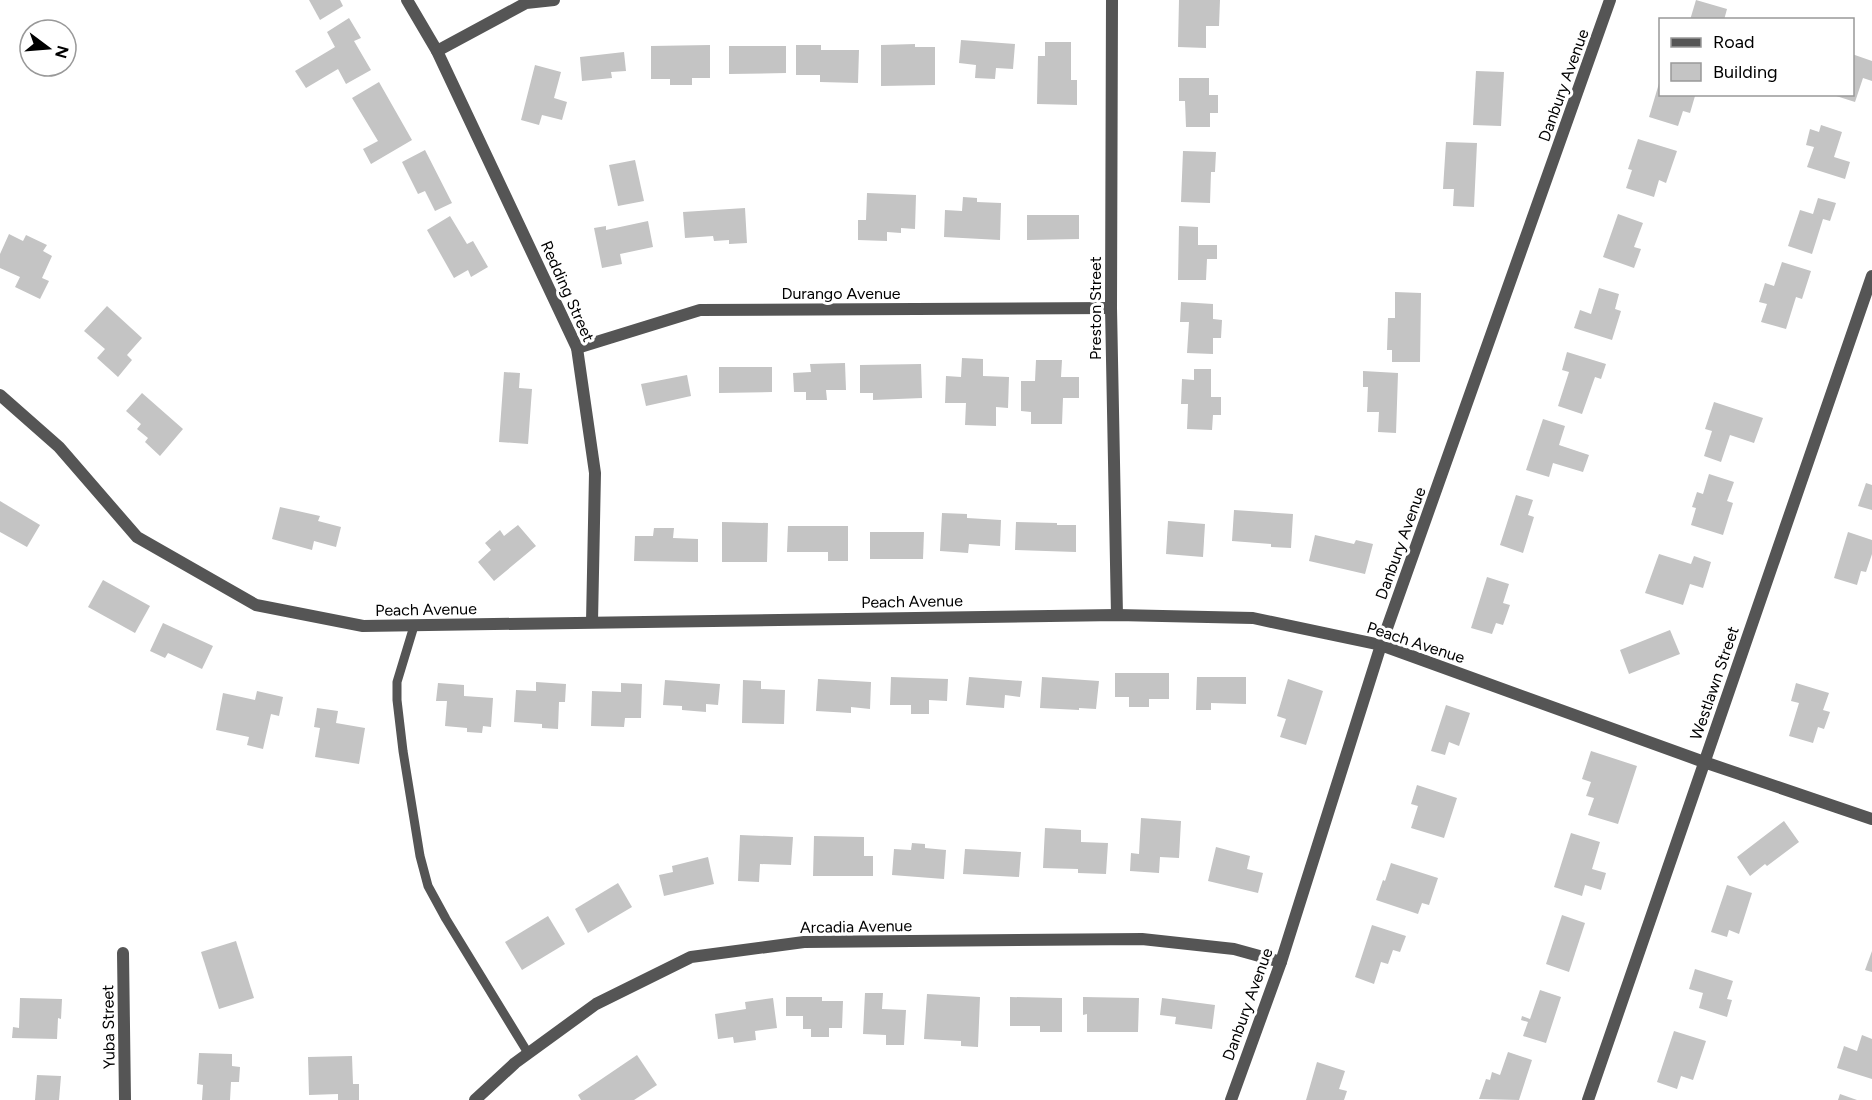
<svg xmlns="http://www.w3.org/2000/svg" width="1872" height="1100" font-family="Figtree,sans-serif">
<rect width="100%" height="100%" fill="#fff"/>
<g fill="#c4c4c4">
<polygon points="309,0 340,0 343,6 320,20"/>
<polygon points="1179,0 1220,0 1219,26 1206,26 1206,48 1178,47"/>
<polygon points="1696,0 1727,9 1724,20 1690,20"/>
<polygon points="349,18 361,38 354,41 371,70 346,84 338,69 306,88 295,71 335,47 327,32"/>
<polygon points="961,40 1015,44 1013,69 996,68 995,79 975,78 976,65 959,63"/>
<polygon points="1045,42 1071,42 1071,80 1077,80 1077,105 1037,104 1038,56 1045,56"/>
<polygon points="915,44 915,47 935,47 935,85 881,86 881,45"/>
<polygon points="710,45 710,78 692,78 692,85 670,85 670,79 651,79 651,46"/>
<polygon points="796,45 821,45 821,50 859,50 858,83 820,82 820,75 796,75"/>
<polygon points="729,46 786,46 786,73 729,74"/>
<polygon points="624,52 626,71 611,72 612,78 582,81 580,57"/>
<polygon points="1852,54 1872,61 1872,81 1863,78 1855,102 1833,95 1852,94"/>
<polygon points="535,65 561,72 554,98 567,102 562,120 542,115 539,125 521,120"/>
<polygon points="1476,71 1504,72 1501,126 1473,125"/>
<polygon points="1179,78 1209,78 1209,95 1218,95 1218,113 1210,113 1210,127 1186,127 1185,101 1179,101"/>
<polygon points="1660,80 1660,94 1695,96 1690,113 1683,111 1678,126 1649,117"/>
<polygon points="379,82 412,140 371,164 363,149 378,141 352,98"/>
<polygon points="1821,125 1842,132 1834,157 1850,162 1845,179 1807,167 1814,147 1806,145 1810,129 1819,132"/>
<polygon points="1638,139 1677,151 1666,183 1659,180 1654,197 1626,188 1632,170 1628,169"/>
<polygon points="1446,142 1477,143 1474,207 1453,206 1454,189 1443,189"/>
<polygon points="425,150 452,203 435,211 425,191 418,194 402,162"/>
<polygon points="1183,151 1216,152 1215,172 1211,172 1210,203 1181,202"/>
<polygon points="635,160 644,201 618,206 609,165"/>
<polygon points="867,193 916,195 915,229 901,228 901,233 887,232 887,241 858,240 858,220 866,220"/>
<polygon points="963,197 977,198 977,202 1001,203 1000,240 944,237 945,210 962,211"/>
<polygon points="1818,198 1836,203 1830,221 1823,219 1812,254 1788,246 1800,210 1813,214"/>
<polygon points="745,208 747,243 729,244 729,240 714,241 713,236 685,238 683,212"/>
<polygon points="1618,214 1643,223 1634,247 1641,249 1634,268 1603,257"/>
<polygon points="1027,215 1079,215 1079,239 1027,240"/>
<polygon points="450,216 467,244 473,241 488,267 471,277 468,270 454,278 427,230"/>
<polygon points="648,221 653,247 620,254 622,264 602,268 594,228 606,226 606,230"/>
<polygon points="1179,226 1198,227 1198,245 1217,245 1217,259 1207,259 1206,280 1178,280"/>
<polygon points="9,234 23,241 26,235 47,245 43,251 52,256 42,278 49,281 40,299 15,287 20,277 0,268 0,254"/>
<polygon points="1782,262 1811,271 1802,299 1796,297 1786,329 1761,322 1767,304 1759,302 1765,283 1774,286"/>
<polygon points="1599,288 1619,294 1615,309 1621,311 1612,340 1574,328 1580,310 1591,314"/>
<polygon points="1395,292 1421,293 1420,362 1392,362 1392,350 1387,350 1388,318 1395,318"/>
<polygon points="1181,302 1213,304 1213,319 1222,320 1221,338 1213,338 1213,354 1187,353 1189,322 1180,322"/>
<polygon points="107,306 142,338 127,355 132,360 118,377 97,358 105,349 84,331"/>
<polygon points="1567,352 1606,364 1601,379 1595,377 1582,414 1558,406 1569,372 1562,370"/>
<polygon points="962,358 983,359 983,376 1009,377 1008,408 996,407 996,426 965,425 966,403 945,403 946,376 961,377"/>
<polygon points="1036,360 1062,360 1061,377 1079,377 1079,398 1063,398 1062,424 1031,424 1031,412 1021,411 1021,381 1035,381"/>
<polygon points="845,363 846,390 826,390 827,400 806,400 806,392 794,392 793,373 811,372 810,364"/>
<polygon points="921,364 922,398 873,400 873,393 860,393 860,365"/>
<polygon points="719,367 772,367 772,392 719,393"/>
<polygon points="1194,369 1211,369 1211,397 1221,397 1221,415 1213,415 1212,430 1187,429 1188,404 1181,404 1182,379 1194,380"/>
<polygon points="1363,371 1398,373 1396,433 1378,432 1379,412 1367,412 1368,387 1363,387"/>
<polygon points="504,372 520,373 519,388 532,389 528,444 499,442"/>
<polygon points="687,375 691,396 646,406 641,384"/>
<polygon points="142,393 183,429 160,456 145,442 148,438 137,429 141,424 126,411"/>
<polygon points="1714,402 1763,418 1754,443 1730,435 1721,462 1704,456 1712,431 1705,429"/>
<polygon points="1543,419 1565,426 1559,445 1589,455 1583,472 1553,463 1549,477 1526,470"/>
<polygon points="1709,474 1734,482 1727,501 1733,503 1723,535 1691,525 1696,508 1692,507 1697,492 1703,494"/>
<polygon points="1866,483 1872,485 1872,510 1858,506"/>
<polygon points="1516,495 1533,500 1528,515 1534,517 1523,553 1500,545"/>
<polygon points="0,501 40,525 27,547 0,532"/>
<polygon points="280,507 320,516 318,521 341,527 336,547 314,541 312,550 272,539"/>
<polygon points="1234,510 1293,514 1291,548 1271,547 1271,544 1232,541"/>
<polygon points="942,513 967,514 967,518 1001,520 1000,546 969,544 968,553 940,551"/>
<polygon points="1168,521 1205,524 1203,557 1166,554"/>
<polygon points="722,522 768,523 767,562 722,562"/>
<polygon points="1016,522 1057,523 1057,525 1076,525 1076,552 1015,550"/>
<polygon points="518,525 536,546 494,581 478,562 491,550 485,543 500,530 504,536"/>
<polygon points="788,526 848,526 848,561 828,561 828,552 787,552"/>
<polygon points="654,528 674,528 673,538 698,539 698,562 634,561 635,536 653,536"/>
<polygon points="870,532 924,532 923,559 870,559"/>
<polygon points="1848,532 1872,540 1872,554 1866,572 1861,571 1857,585 1834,578"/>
<polygon points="1315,535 1354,544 1356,540 1373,544 1365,574 1309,561"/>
<polygon points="1659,554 1691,564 1694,556 1711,562 1703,588 1690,584 1683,605 1645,593"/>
<polygon points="1487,577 1509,584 1503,603 1510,605 1503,625 1496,623 1492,634 1471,628"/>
<polygon points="103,580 150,606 135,633 88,607"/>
<polygon points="163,623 213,646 202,669 168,653 165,658 150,651"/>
<polygon points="1670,630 1680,654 1629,674 1620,650"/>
<polygon points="1115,673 1169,673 1169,699 1149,699 1149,707 1129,707 1129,697 1115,697"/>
<polygon points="891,677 948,679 947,701 929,700 929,714 911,714 911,705 890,705"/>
<polygon points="969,677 1022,681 1020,697 1005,695 1004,708 966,705"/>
<polygon points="1042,677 1099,681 1096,709 1079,708 1079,710 1040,708"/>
<polygon points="1197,677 1246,677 1246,704 1211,703 1211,710 1196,710"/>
<polygon points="818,679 871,682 870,709 851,707 851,713 816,711"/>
<polygon points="1288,679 1323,691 1306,745 1280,737 1286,719 1277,716"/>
<polygon points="665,680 720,684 718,705 706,704 706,712 682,710 682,706 663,705"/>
<polygon points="743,680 761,681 761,689 785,690 784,724 742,723"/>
<polygon points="536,682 566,684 565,702 559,702 558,729 542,728 542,724 514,722 516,690 536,691"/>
<polygon points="438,683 464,685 464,696 493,698 491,727 483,726 482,733 467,732 467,728 445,726 447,701 436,701"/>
<polygon points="621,683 642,684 641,718 625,718 624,727 591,726 592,691 621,692"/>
<polygon points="1796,683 1829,693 1823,710 1830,712 1824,729 1818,727 1813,743 1789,736 1799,703 1791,701"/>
<polygon points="257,691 283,697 279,716 271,714 263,749 247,745 249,737 216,730 223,693 255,700"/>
<polygon points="1446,705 1470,713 1459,746 1449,742 1445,755 1431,751"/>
<polygon points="317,708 338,711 336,723 365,728 359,764 315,757 320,728 314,727"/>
<polygon points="1591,751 1637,766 1618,824 1588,815 1594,798 1586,796 1591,782 1582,779"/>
<polygon points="1417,785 1457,798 1444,838 1411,828 1418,806 1411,804"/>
<polygon points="1141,818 1181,821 1179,858 1160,857 1159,873 1130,871 1131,853 1139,854"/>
<polygon points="1784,821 1799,842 1767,866 1765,864 1750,876 1737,857"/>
<polygon points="1045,828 1081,830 1081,842 1108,843 1106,874 1078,873 1078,869 1043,868"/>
<polygon points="1571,833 1600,842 1592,869 1606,873 1601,890 1585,885 1582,896 1554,887"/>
<polygon points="740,835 793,837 791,865 760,864 759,882 738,881"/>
<polygon points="814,836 864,837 864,856 873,856 873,876 813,876"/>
<polygon points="912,843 925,844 925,848 946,850 944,879 892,875 894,849 911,850"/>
<polygon points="1216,847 1250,856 1247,869 1263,873 1258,893 1208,881"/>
<polygon points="965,849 1021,852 1019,877 963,874"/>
<polygon points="708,857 714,884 664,896 659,875 673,872 672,866"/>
<polygon points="1391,863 1438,878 1429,905 1422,903 1418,914 1376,900 1383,880 1385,881"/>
<polygon points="618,883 632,907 588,933 575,909"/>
<polygon points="1727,885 1752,893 1739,934 1729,930 1727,937 1711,932"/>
<polygon points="1562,915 1585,923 1569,972 1546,964"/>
<polygon points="548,916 565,944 522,970 505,942"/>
<polygon points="1372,925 1406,936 1400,952 1393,950 1388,964 1381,962 1374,984 1355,977"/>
<polygon points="236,941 254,998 219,1009 201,952"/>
<polygon points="1872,951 1872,972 1865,970"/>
<polygon points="1695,969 1733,981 1727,999 1732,1000 1727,1017 1699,1008 1703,993 1689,989"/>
<polygon points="1540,990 1561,997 1546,1043 1523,1036 1528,1022 1521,1020 1522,1016 1530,1019"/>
<polygon points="865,993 883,993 882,1009 906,1010 904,1045 886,1045 886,1035 863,1034"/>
<polygon points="927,994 980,997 978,1047 961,1046 961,1041 924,1039"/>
<polygon points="786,997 822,997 822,1001 843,1001 842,1028 829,1028 829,1037 811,1037 811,1029 803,1029 803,1016 786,1016"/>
<polygon points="1010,997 1062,998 1062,1032 1040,1032 1040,1026 1010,1026"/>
<polygon points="1083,997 1139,998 1138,1032 1087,1032 1087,1014 1083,1015"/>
<polygon points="20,998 62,999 61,1019 58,1018 57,1039 12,1038 13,1027 19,1028"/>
<polygon points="773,998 777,1028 755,1031 756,1040 734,1043 733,1037 718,1039 715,1014 746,1009 745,1002"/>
<polygon points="1162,998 1215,1005 1212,1029 1175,1024 1176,1017 1160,1015"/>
<polygon points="1674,1031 1706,1041 1693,1080 1681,1076 1677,1089 1657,1082"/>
<polygon points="1862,1035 1872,1039 1872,1079 1837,1068 1844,1046 1857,1051"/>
<polygon points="1508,1052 1532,1060 1519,1100 1479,1099 1486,1079 1490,1080 1492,1072 1500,1075"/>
<polygon points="199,1053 232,1054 232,1066 240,1067 239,1082 231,1082 230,1100 202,1100 203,1085 197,1084"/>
<polygon points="637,1055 657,1085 634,1100 581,1100 578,1095"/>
<polygon points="352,1056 353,1084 359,1084 359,1100 338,1100 338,1094 309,1095 308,1057"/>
<polygon points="1317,1062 1345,1071 1339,1089 1347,1091 1344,1100 1306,1100"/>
<polygon points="37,1075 61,1076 59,1100 35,1100"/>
<polygon points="1840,1094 1857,1100 1838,1100"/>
</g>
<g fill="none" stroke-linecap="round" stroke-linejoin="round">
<polyline stroke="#555" stroke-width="9" points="414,626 397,682 397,700 403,751 420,856 428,886 446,919 528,1053"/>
<g stroke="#555" stroke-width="12">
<polyline points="407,0 437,51 577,348 595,473 592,622"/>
<polyline points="1112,0 1111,308 1117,615"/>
<polyline points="437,51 526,3 554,0"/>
<polyline points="577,348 700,310 1111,308"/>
<polyline points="0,395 59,447 137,537 256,605 363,626 1117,615 1253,618 1381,645 1704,762 1872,819"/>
<polyline points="123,953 125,1100"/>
<polyline points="475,1100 515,1063 596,1004 691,957 804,942 1142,939 1234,949 1281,962"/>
<polyline points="1588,1100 1872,276"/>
</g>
<polyline stroke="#555" stroke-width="12" points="1231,1100 1281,962 1381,645 1610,0"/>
</g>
<g text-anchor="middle" stroke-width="6" stroke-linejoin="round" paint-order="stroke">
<g font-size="16" fill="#000" stroke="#fff">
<text transform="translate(1563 85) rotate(-70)" y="6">Danbury Avenue</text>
<text transform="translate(568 291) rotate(66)" y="6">Redding Street</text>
<text x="841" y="299">Durango Avenue</text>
<text transform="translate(1095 308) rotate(-90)" y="6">Preston Street</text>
<text transform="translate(1400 543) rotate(-70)" y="6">Danbury Avenue</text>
<text transform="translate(912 601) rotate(-1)" y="6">Peach Avenue</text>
<text transform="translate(426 609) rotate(-1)" y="6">Peach Avenue</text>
<text transform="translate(1416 642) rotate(18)" y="6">Peach Avenue</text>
<text transform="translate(1714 683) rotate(-71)" y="6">Westlawn Street</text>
<text transform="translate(856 926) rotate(-1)" y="6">Arcadia Avenue</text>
<text transform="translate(1247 1004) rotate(-70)" y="6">Danbury Avenue</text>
<text transform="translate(108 1027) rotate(-91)" y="6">Yuba Street</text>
</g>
</g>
<rect x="1659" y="18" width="195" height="78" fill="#ffffff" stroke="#999999" stroke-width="1.5"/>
<rect x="1671" y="38" width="30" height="9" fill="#555555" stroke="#999999" stroke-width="1.5"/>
<text x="1713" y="48" font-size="18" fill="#000000">Road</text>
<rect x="1671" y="63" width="30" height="18" fill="#c4c4c4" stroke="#999999" stroke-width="1.5"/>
<text x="1713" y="78" font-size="18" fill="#000000">Building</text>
<g transform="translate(48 48) rotate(106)"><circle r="28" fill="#ffffff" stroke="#999999" stroke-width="1.5"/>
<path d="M0-4.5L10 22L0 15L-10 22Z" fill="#000000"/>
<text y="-9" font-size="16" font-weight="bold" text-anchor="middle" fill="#000000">N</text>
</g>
</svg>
